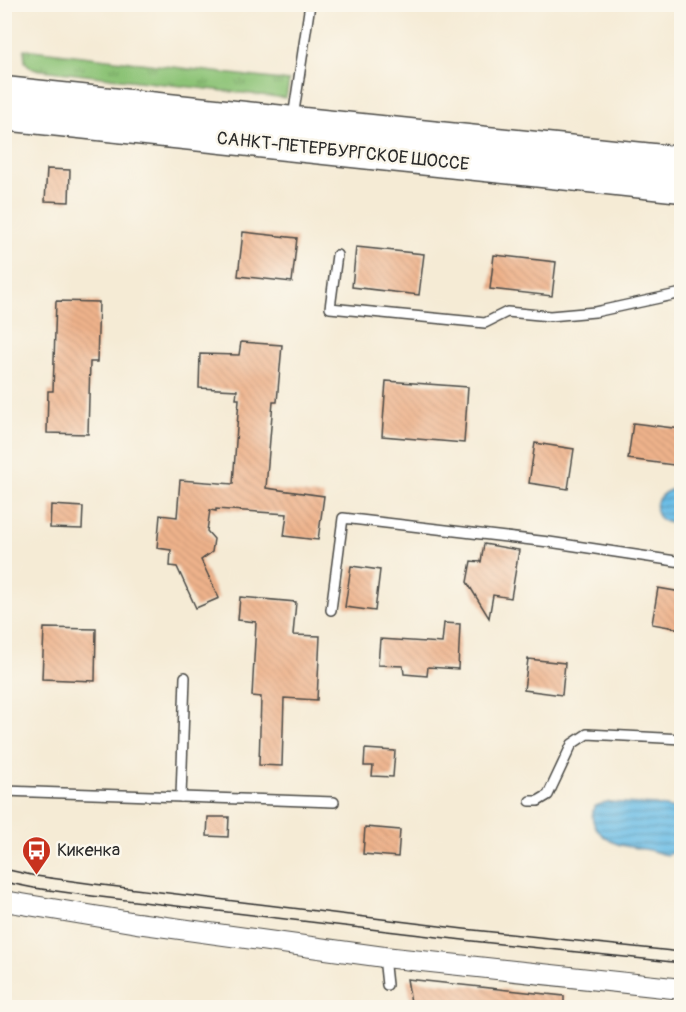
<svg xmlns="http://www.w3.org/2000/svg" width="686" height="1012" font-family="Pangolin,sans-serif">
<defs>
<pattern id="grass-tufts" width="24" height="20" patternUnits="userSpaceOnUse" patternTransform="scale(1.5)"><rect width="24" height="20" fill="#8cc376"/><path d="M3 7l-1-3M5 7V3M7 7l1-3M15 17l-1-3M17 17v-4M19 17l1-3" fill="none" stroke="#739f61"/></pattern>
<pattern id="water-rules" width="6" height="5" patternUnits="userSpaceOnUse" patternTransform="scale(1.5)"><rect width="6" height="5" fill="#6abde6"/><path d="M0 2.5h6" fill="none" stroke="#579abb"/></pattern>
<pattern id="building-back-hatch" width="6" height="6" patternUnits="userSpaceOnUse" patternTransform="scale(1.5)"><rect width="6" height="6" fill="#eeb28b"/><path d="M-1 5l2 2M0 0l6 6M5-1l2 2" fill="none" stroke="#cc9978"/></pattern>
</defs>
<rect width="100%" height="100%" fill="#fbf7ec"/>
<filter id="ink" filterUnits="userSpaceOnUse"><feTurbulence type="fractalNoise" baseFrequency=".0167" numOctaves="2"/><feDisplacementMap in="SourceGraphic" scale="12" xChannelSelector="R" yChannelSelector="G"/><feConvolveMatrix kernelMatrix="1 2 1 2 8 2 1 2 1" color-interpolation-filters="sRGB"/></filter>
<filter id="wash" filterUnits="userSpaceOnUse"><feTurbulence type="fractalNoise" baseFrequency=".008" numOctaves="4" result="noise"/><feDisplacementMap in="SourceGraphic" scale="24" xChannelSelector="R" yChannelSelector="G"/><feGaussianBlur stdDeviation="1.35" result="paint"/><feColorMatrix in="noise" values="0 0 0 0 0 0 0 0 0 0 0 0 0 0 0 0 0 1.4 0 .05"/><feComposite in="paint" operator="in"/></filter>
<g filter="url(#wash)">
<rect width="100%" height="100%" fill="#f5ebd5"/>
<polygon fill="url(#grass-tufts)" stroke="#5c7750" stroke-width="1.5" points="24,49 289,81 286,98 33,69 25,62"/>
<g fill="url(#water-rules)" stroke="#4a7488" stroke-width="1.5">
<path d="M679,488l2,1v33c-33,7 -34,-31 -2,-34z"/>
<path d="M607,802l48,3 24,5 2,2v32l-5,7 -8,4c-9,-1 -16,-5 -24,-6 -11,-2 -23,-2 -33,-8 -13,-7 -24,-21 -16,-35z"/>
</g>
<g id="blocks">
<g fill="url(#building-back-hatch)">
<polygon points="47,169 70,170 69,202 45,201"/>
<polygon points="243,232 297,238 292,282 238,276"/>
<polygon points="356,247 424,254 419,295 352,287"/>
<polygon points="494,255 556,262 552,296 490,289"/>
<polygon points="56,301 99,302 97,362 90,362 88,434 47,433 48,391 53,391"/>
<polygon points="241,342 282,345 277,402 273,402 266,488 324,496 318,540 284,536 287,514 216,509 216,511 210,510 207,531 214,539 212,552 201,560 219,598 196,608 177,567 170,566 171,550 157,548 160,515 177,517 180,480 233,484 239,399 236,399 237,390 199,388 200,354 239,355"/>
<polygon points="386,381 468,387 464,443 382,436"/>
<polygon points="633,423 681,429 681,466 628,459"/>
<polygon points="535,443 574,449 568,489 529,483"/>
<polygon points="51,505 83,507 82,529 50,528"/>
<polygon points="484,544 519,550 511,598 493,595 489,618 467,582 471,561 481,562"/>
<polygon points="351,566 380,570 375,611 345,607"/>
<polygon points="658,588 681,592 681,629 652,624"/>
<polygon points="240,597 296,602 293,635 320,636 317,700 284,698 282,766 259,765 261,697 252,696 256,622 238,620"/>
<polygon points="444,623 460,624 458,669 428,667 427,676 404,674 403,666 378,665 380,639 442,643"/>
<polygon points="44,628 96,629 95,681 42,679"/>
<polygon points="528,659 565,663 562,695 524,690"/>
<polygon points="365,749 395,751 393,777 372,776 373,766 364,766"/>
<polygon points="208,817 229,817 228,837 207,836"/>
<polygon points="365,827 400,830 398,857 363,854"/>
<polygon points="407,979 564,996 564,1008 412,1008"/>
</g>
</g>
</g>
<g filter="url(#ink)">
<use href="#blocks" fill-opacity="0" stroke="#494844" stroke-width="1.5"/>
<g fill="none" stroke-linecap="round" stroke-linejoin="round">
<defs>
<g id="lane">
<polyline points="293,118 310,4"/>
<polyline points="337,255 330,308 485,323 507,312 550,316 595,312 682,293"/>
<polyline points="331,610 343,518 549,542 682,562"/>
<polyline points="4,791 334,802"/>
<polyline points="181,797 185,677"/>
<polyline points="530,801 538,801 548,795 572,744 587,734 682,739"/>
<polyline points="384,957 387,985"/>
</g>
<polyline id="street" points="4,901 137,923 384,957 682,989"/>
<g id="primary">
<polyline points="4,92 682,162"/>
<polyline points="4,115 682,187"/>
</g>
</defs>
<use href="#lane" stroke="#494844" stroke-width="12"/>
<use href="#street" stroke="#494844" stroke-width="22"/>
<use href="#primary" stroke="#494844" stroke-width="33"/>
<use href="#lane" stroke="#fff" stroke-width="9"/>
<use href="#street" stroke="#fff" stroke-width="20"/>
<use href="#primary" stroke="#fff" stroke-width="30"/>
<g stroke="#2b2b2b" stroke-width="1.5">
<polyline points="4,869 36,876 94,884 464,929 682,952"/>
<polyline points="4,882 34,888 92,896 463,940 682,963"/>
</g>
</g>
</g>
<defs>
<symbol id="bus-pin" viewBox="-11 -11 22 30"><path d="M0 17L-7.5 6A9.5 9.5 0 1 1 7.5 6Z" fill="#c8321e" stroke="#fbf7ec"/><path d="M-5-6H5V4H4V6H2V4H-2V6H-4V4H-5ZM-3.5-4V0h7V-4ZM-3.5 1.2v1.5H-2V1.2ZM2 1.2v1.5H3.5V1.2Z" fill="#fff"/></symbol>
</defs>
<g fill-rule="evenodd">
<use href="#bus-pin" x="20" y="834" width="33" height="45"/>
</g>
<g text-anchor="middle" stroke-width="5" stroke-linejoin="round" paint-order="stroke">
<g font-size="18" fill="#2b2b2b" stroke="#fbf7ec">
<text transform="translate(343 151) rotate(6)" y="6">САНКТ-ПЕТЕРБУРГСКОЕ ШОССЕ</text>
</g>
<g font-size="18" fill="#2b2b2b" stroke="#fbf7ec" text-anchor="start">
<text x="57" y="856">Кикенка</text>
</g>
</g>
<rect width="686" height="1012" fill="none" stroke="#fbf7ec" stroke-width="24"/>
</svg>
